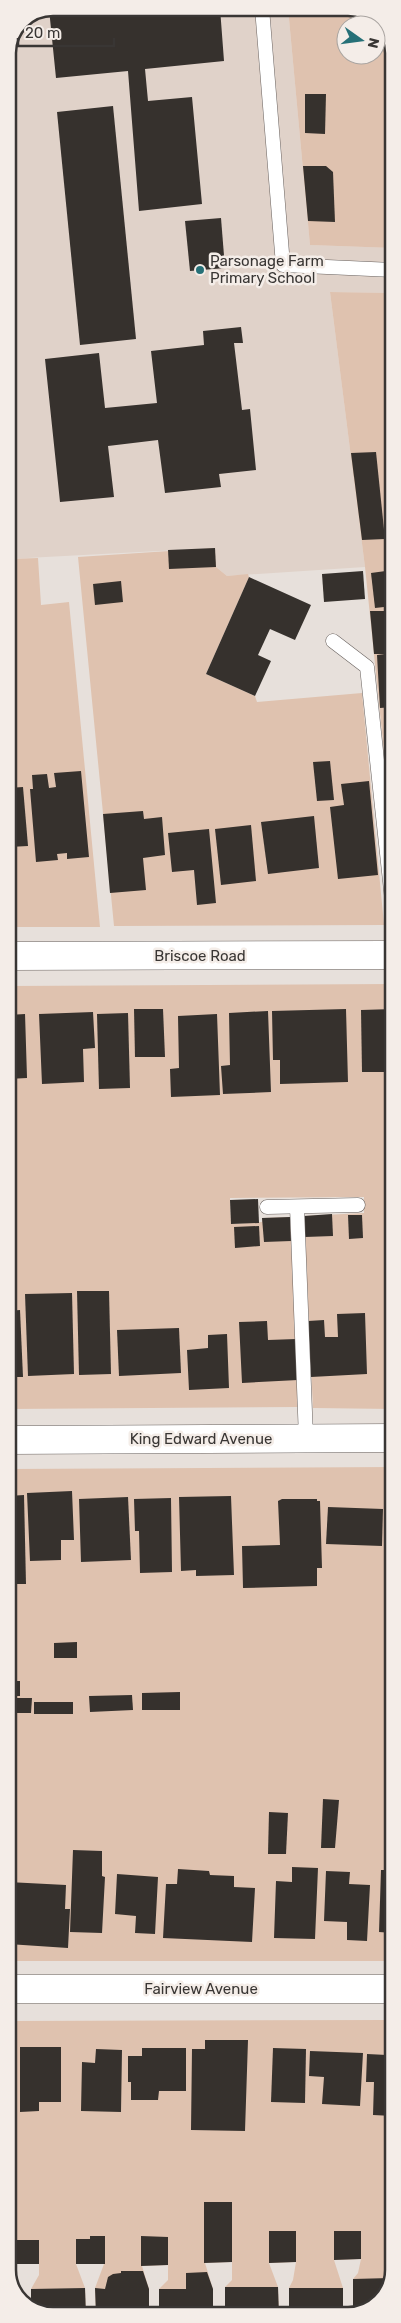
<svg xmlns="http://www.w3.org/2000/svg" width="401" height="2323" font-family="Rubik,sans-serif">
<rect width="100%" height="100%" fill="#e7e0db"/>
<polygon fill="#e0d2c9" points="53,8 288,8 310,245 393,248 393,293 330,292 365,567 227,576 216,567 215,548 8,559 8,53 21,21"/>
<g fill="#dfc2af" fill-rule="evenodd">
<path d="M288,8h66l26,13 13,26v201l-83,-3zM346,25h30v30h-30z"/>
<polygon points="330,292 393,293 393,839 365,567"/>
<polygon points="215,548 216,567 227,576 248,574 249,577 206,674 255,696 257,702 362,693 384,925 114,926 78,557"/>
<polygon points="38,558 41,605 69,602 100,927 8,927 8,559"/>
<polygon points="393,984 393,1409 313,1408 304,1216 364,1213 364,1197 354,1197 230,1198 231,1224 262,1222 262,1218 290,1217 299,1407 8,1409 8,986"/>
<polygon points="393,1467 393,1961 8,1961 8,1469"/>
<polygon points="393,2020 393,2270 382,2300 353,2315 353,2279 358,2273 361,2259 334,2260 343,2288 343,2315 289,2315 289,2288 293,2280 296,2262 269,2263 278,2287 279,2315 225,2315 225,2287 232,2280 232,2262 205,2263 213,2289 213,2315 159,2315 159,2289 168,2280 168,2265 142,2266 149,2289 149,2315 96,2315 95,2288 104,2264 76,2264 85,2288 86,2315 47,2315 31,2307 31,2289 39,2275 39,2264 12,2264 21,2289 21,2302 8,2276 8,2021"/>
</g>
<g fill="#36312d">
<polygon points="53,8 220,8 224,61 145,69 148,101 192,97 202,204 139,211 128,71 56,78 49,9"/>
<polygon points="305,94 326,94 325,134 305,133"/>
<polygon points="113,106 136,339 80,345 57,112"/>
<polygon points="303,166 326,166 333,172 335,222 308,221"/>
<polygon points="221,218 225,268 190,271 185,221"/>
<polygon points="241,327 243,343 234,343 242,410 250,409 256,470 219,474 221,487 165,493 158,440 108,446 114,497 60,502 45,359 99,353 105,408 157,403 151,351 204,345 203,331"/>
<polygon points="376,452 385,539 362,540 351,453"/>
<polygon points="215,548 216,567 169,569 168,550"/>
<polygon points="393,570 393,606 375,608 371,573"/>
<polygon points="363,571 365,599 324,602 322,574"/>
<polygon points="249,577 311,605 295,640 270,629 258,655 271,661 255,696 206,674"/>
<polygon points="121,581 123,602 95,605 93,584"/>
<polygon points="370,611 393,611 393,707 380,708 377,655 385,654 374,654"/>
<polygon points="330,761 334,800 317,801 313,762"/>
<polygon points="81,771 89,857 67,859 67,853 57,854 58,860 36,862 30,789 33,789 32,775 47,774 49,788 56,787 54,773"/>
<polygon points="369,781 378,875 338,879 330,807 344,805 341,784"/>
<polygon points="23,787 28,846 9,847 8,788"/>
<polygon points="143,811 144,819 162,817 165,855 143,858 146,890 110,893 103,814"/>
<polygon points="314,816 319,868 268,874 261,822"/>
<polygon points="251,825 256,881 221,885 215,829"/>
<polygon points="209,829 216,903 197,905 194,870 172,872 168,833"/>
<polygon points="134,1009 163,1009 165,1057 135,1057"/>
<polygon points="346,1009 348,1082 280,1084 280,1060 273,1060 272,1011"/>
<polygon points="393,1009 393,1072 362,1072 361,1010"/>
<polygon points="268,1011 271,1092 223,1094 221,1066 230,1065 229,1013"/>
<polygon points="93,1012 95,1048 83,1049 84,1082 42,1084 39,1014"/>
<polygon points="128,1013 130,1088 99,1089 97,1014"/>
<polygon points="25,1014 27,1078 8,1079 8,1015"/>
<polygon points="217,1014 220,1095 171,1097 170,1069 179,1068 178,1016"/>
<polygon points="258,1199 259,1223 231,1224 230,1200"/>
<polygon points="332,1214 333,1236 305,1237 304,1216"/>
<polygon points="348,1215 362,1215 363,1238 349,1239"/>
<polygon points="290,1217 291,1241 264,1242 262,1218"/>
<polygon points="259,1226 260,1246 235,1248 234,1227"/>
<polygon points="77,1291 109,1291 111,1374 79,1375"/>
<polygon points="72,1293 74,1374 28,1376 25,1294"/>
<polygon points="20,1310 23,1377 8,1377 8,1311"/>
<polygon points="365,1313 367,1374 311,1377 308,1321 324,1320 325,1337 338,1337 337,1314"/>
<polygon points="267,1321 268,1340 296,1339 298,1380 242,1383 239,1322"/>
<polygon points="179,1328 181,1373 119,1376 117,1330"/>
<polygon points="227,1334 229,1388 189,1390 187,1350 208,1348 208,1335"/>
<polygon points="388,1489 393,1489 393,1569 386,1569"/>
<polygon points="72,1491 74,1540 61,1540 61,1560 30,1561 27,1493"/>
<polygon points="24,1495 26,1584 8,1584 8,1496"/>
<polygon points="231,1496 234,1575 196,1576 196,1570 181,1571 179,1497"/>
<polygon points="128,1497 131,1560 81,1562 79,1499"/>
<polygon points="171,1498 172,1572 140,1573 139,1531 135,1531 134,1499"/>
<polygon points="282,1499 317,1499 317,1501 320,1501 322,1568 317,1568 317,1586 243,1588 242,1546 280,1545 278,1501"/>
<polygon points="328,1507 383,1509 382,1546 326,1544"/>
<polygon points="77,1642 77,1658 54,1658 54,1643"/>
<rect x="8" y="1681" width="12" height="15"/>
<polygon points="180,1692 180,1710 142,1710 142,1693"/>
<polygon points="132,1695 133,1710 90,1712 89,1696"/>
<polygon points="8,1698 32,1698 31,1713 8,1713"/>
<rect x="34" y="1702" width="39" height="12"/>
<polygon points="323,1799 339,1800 335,1848 321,1848"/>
<polygon points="269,1812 288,1813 286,1854 268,1854"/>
<polygon points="73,1850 102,1851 102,1876 105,1877 102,1933 70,1932"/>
<polygon points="292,1867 318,1868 315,1939 274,1938 276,1881 292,1882"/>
<polygon points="178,1869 209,1871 210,1875 234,1876 234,1887 255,1888 252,1942 163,1938 166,1884 177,1884"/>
<polygon points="381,1870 393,1870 393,1933 379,1932"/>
<polygon points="326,1871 350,1872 349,1884 370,1885 367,1941 347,1940 347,1922 324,1921"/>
<polygon points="117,1874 158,1877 155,1934 135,1933 136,1916 115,1914"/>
<polygon points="8,1882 66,1885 65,1909 70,1909 68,1948 8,1944"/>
<polygon points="205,2040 248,2040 245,2131 191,2130 192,2049 205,2049"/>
<polygon points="387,2045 393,2045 393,2116 373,2115 374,2082 366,2082 367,2054 387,2055"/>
<polygon points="8,2046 16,2046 15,2088 8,2087"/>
<polygon points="20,2047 61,2047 61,2102 39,2102 39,2111 20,2112"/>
<polygon points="142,2048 186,2048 186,2091 159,2091 158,2100 131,2100 131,2082 128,2082 128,2056 142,2056"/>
<polygon points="273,2048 306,2049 305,2103 271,2102"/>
<polygon points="96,2049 122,2050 121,2112 81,2111 82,2062 95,2063"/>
<polygon points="310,2051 363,2053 360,2106 322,2104 324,2077 309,2076"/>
<polygon points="204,2202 232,2202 232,2262 204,2263"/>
<polygon points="269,2231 296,2231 296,2262 269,2263"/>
<polygon points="334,2231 361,2231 361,2259 334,2260"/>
<polygon points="90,2236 105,2236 105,2264 76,2264 76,2239 90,2239"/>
<polygon points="141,2236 168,2237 168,2265 141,2266"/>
<rect x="12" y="2240" width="27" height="24"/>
<polygon points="121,2271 143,2271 149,2289 149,2315 96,2315 95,2288 105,2289 108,2277 113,2274 121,2273"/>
<polygon points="207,2272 213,2289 213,2315 159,2315 159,2289 186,2289 186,2273"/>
<polygon points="390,2278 382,2300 353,2315 353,2279"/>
<polygon points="225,2287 278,2287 279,2315 225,2315"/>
<polygon points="85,2288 86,2315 47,2315 31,2307 31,2289"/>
<rect x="289" y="2288" width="54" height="27"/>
</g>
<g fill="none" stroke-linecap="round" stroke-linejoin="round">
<defs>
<g id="service">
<polyline points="262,8 283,265 393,270"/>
<polyline points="333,641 367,667 393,909"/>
<polyline points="267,1207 358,1205"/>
<polyline points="297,1207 306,1438"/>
</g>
<g id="minor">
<polyline points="8,956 393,955"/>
<polyline points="8,1440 393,1438"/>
<polyline points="8,1989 393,1989"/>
</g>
</defs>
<use href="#service" stroke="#69625f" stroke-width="15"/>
<use href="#minor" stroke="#69625f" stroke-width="29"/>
<use href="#service" stroke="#fff" stroke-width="14"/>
<use href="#minor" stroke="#fff" stroke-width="28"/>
</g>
<circle fill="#267077" stroke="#f4ede8" stroke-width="2" cx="200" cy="270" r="5"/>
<g text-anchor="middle" stroke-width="5" stroke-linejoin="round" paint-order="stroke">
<g font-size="15" fill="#393634" stroke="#f4ede8" text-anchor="start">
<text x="210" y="266">Parsonage Farm<tspan x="210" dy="17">Primary School</tspan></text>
</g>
<g font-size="15" fill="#393634" stroke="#f4ede8">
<text x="200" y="961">Briscoe Road</text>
<text x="201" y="1444">King Edward Avenue</text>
<text x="201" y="1994">Fairview Avenue</text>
</g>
</g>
<path d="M0 0H401V2323H0ZM53 16H348A37 37 0 0 1 385 53V2270A37 37 0 0 1 348 2307H53A37 37 0 0 1 16 2270V53A37 37 0 0 1 53 16Z" fill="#f4ede8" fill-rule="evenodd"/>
<path fill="none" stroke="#393634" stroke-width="2.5" d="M53 16H348A37 37 0 0 1 385 53V2270A37 37 0 0 1 348 2307H53A37 37 0 0 1 16 2270V53A37 37 0 0 1 53 16Z"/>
<g transform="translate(361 40) rotate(104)"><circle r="24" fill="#f4ede8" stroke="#a9a4a0"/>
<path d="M0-4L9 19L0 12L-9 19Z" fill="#267077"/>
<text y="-8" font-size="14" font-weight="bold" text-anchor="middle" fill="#393634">N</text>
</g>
<path d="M18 38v8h96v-8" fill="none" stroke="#393634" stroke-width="2.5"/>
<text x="25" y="38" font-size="15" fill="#393634" stroke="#f4ede8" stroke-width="4" paint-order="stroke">20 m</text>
</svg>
